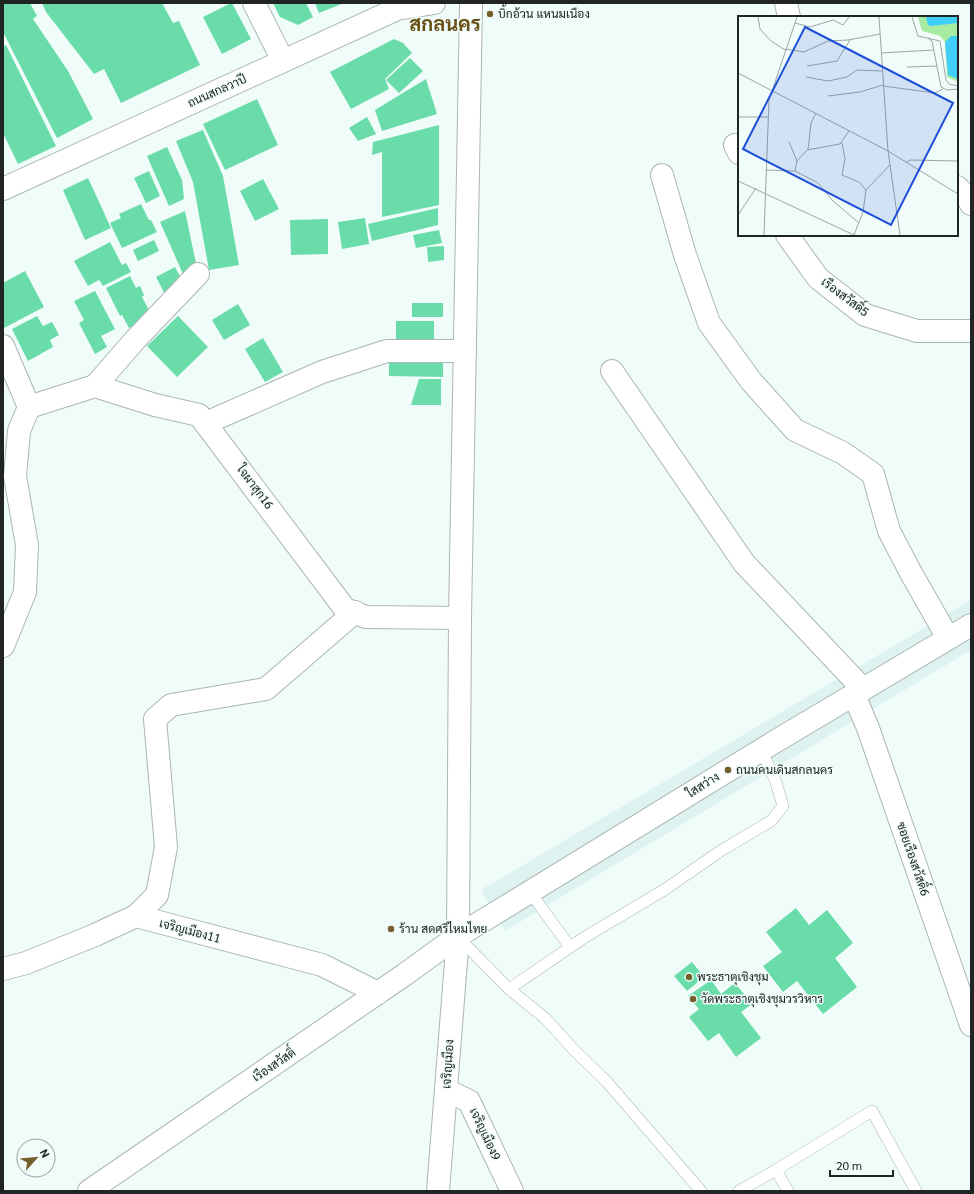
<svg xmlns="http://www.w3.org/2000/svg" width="974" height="1194" font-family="Georgia,Sarabun,serif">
<rect width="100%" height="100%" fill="#f0fcfa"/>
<polygon fill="#def3ef" points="971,600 971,650 505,931 481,890"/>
<g fill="#69dca9">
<polygon points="3,3 30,3 37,16 33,19 68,71 93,119 57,138 3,32"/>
<polygon points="42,3 162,3 173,23 179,21 200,65 121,103 104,69 94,74 46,12"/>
<polygon points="231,3 232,3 251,39 222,54 203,17"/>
<polygon points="273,3 306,3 313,17 298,25 280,17"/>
<polygon points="315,3 344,3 319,13"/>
<polygon points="394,39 403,43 412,53 385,79 389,89 351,109 330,72"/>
<polygon points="6,45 56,146 18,164 3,133 3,47"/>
<polygon points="410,58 423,71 399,93 386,80"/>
<polygon points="426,79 437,114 382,131 375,110"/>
<polygon points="257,99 278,145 225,170 203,124"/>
<polygon points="367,117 376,134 358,141 349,128"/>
<polygon points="439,125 439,205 382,217 382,152 372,155 373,142"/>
<polygon points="203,130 223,176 239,265 209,270 193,182 176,141"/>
<polygon points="167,147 182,180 184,199 169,206 147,156"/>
<polygon points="149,171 160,196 146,203 134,178"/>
<polygon points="88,178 111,228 85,240 63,190"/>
<polygon points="263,179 279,209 255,221 240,191"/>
<polygon points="141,204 149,220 151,220 157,232 122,248 110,223 121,218 119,214"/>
<polygon points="438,208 438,225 372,241 368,224"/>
<polygon points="185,211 197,268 183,274 160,222"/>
<polygon points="365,218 369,244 342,249 338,222"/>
<polygon points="328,219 328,254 291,255 290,220"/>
<polygon points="439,230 442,243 416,248 413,235"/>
<polygon points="154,240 159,251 138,261 133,250"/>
<polygon points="110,242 122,265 126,263 131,272 103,286 99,280 88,286 74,261"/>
<polygon points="444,246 444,260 428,262 427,247"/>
<polygon points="175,267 185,286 169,302 156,277"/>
<polygon points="25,271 44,307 4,328 3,325 3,283"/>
<polygon points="130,276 136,288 140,286 144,295 142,297 152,316 129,328 122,315 120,316 106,288"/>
<polygon points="95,291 115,329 101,336 107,347 95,354 79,323 84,320 74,301"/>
<rect x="412" y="303" width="31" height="14"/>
<polygon points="238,304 250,325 224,340 212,320"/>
<polygon points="37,316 43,326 52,322 59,335 50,340 53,347 28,361 12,329"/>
<polygon points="178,316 208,347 177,377 147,346"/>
<polygon points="396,321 434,321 434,348 396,347"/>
<polygon points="263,338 283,372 265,382 245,349"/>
<polygon points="389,355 443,356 443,377 389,376"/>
<polygon points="419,379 441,379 441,405 411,405"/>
<polygon points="796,908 809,925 827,910 853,943 835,958 857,987 823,1014 797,981 783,992 763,966 782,952 766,932"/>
<polygon points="692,962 704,977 687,991 674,976"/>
<polygon points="711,980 721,994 735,983 752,1004 741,1012 761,1038 736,1057 719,1033 708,1041 689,1017 699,1009 688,996"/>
</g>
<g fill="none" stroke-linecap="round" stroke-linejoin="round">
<defs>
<g id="service">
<polyline points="530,892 570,947"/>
<polyline points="458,937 509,989 546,1019 574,1050 607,1082 701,1191"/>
<polyline points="509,989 585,937 664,890 722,850 771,821 783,806 775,779 761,750"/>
<polyline points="776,1170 872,1111 916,1191"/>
<polyline points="739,1191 776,1170 788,1191"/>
</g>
<g id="minor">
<polyline points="254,3 283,61"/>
<polyline points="786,3 789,17"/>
<polyline points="735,145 739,153"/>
<polyline points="662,175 685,255 709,323 751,381 795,430 843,453 873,474 889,531 911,573 948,638"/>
<polyline points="957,187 966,196 971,204"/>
<polyline points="3,189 397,9 434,3"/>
<polyline points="787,235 818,278 865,315 917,331 971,331"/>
<polyline points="3,346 29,407 19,431 15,476 27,545 25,592 3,646"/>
<polyline points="612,371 744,563 863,689"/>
<polyline points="95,386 135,340 198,274"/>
<polyline points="29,407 95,386 155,405 199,415 345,609 366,617 460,618"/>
<polyline points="206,423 322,372 387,351 465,351"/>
<polyline points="854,695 868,728 971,1025"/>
<polyline points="136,916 157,895 166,847 155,719 171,705 266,689 355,612"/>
<polyline points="3,969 26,963 95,935 136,916 322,965 378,993"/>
<polyline points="446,1090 469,1101 512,1191"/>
<polyline points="438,1191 458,936 460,618 471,3"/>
</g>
<polyline id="tertiary" points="89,1191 404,975 458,936 776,741 971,625"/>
</defs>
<use href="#service" stroke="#abb6b4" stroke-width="12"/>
<use href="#minor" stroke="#abb6b4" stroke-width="24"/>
<use href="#tertiary" stroke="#abb6b4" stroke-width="24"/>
<use href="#service" stroke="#fff" stroke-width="11"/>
<use href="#minor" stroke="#fff" stroke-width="22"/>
<use href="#tertiary" stroke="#fff" stroke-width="22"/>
</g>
<g fill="#765f2f" stroke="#f0fcfa" stroke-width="1.5">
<circle cx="490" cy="14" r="4"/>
<circle cx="728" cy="770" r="4"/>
<circle cx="391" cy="929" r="4"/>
<circle cx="689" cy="977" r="4"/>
<circle cx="693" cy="999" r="4"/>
</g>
<g text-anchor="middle" stroke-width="3" stroke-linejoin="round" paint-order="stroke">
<g font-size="12" fill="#202524" stroke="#f0fcfa" text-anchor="start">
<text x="498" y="18">บิ้กอ้วน แหนมเนือง</text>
<text x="736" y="774">ถนนคนเดินสกลนคร</text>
<text x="399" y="933">ร้าน สดศรีไหมไทย</text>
<text x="697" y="981">พระธาตุเชิงชุม</text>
<text x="701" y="1003">วัดพระธาตุเชิงชุมวรวิหาร</text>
</g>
<g font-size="12" fill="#202524" stroke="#f0fcfa">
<text transform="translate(217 91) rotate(-24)" y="4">ถนนสกลวาปี</text>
<text transform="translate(845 297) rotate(37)" y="4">เรืองสวัสดิ์5</text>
<text transform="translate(255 487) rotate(53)" y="4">ใจผาสุก16</text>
<text transform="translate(703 785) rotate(-32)" y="4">ใสสว่าง</text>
<text transform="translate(913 859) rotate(71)" y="4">ซอยเรืองสวัสดิ์6</text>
<text transform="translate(190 931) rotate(15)" y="4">เจริญเมือง11</text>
<text transform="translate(448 1064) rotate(-86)" y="4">เจริญเมือง</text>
<text transform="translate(274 1065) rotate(-34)" y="4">เรืองสวัสดิ์</text>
<text transform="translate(485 1134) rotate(65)" y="4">เจริญเมือง9</text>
</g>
<g font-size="20" font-weight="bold" fill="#695017" stroke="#f0fcfa">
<text x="445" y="31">สกลนคร</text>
</g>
</g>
<g transform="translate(738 16)">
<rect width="220" height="220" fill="#f0fcfa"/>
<path d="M180,1h40v65l-11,-5 -2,-35 -5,-6 -18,-5z" fill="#a6eba1"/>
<path d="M188,1h32v6l-27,3 -3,-1zM213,20h7v43l-10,-4 -3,-33z" fill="#42cff7"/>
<path fill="none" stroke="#9da6a4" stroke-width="1" d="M20,1l2,12 11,12 14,9M141,1l9,134 12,84M174,1l6,19 22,5 6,39 3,4 9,2M57,7l15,4 23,-7 10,5 6,-8M190,22l4,3 9,46 6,3 11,-1M47,33l19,3 24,-11 20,-1 32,-6M143,37l53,-3M69,50l30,-5 13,-21M169,51l30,-1M0,57l150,78 70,43M68,61l22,4 19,-4 10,-7 25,1M145,70l52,7 8,-4M90,80l32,-4 23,-7M0,101h30M51,126l8,19M104,127l3,16 -3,16 17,7 7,8M70,134l3,-27 5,-10M169,146l3,-2 48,1M28,154l29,1 23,12 15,18 26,22M57,155l2,-10 10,-11 33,-6 9,-13M0,165l116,54M0,199l18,-27M26,219l5,-135 28,-83M116,219l9,-23 3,-22 24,-25"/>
<path fill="#1d4ed8" fill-opacity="0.15" stroke="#1d4ed8" stroke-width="2" d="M67,11l148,76 -62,122 -148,-76z"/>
<rect width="220" height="220" fill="none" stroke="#202524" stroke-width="2"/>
</g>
<rect width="974" height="1194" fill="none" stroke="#202524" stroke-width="8"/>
<g transform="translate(36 1158) rotate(63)"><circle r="19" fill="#f0fcfa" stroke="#9da6a4"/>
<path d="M0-3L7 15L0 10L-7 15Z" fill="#765f2f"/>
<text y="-6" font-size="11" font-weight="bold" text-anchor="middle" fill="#202524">N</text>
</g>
<path d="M830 1170v6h63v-6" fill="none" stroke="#202524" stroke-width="2"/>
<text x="836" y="1170" font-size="12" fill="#202524" stroke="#f0fcfa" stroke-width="3" paint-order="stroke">20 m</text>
</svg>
